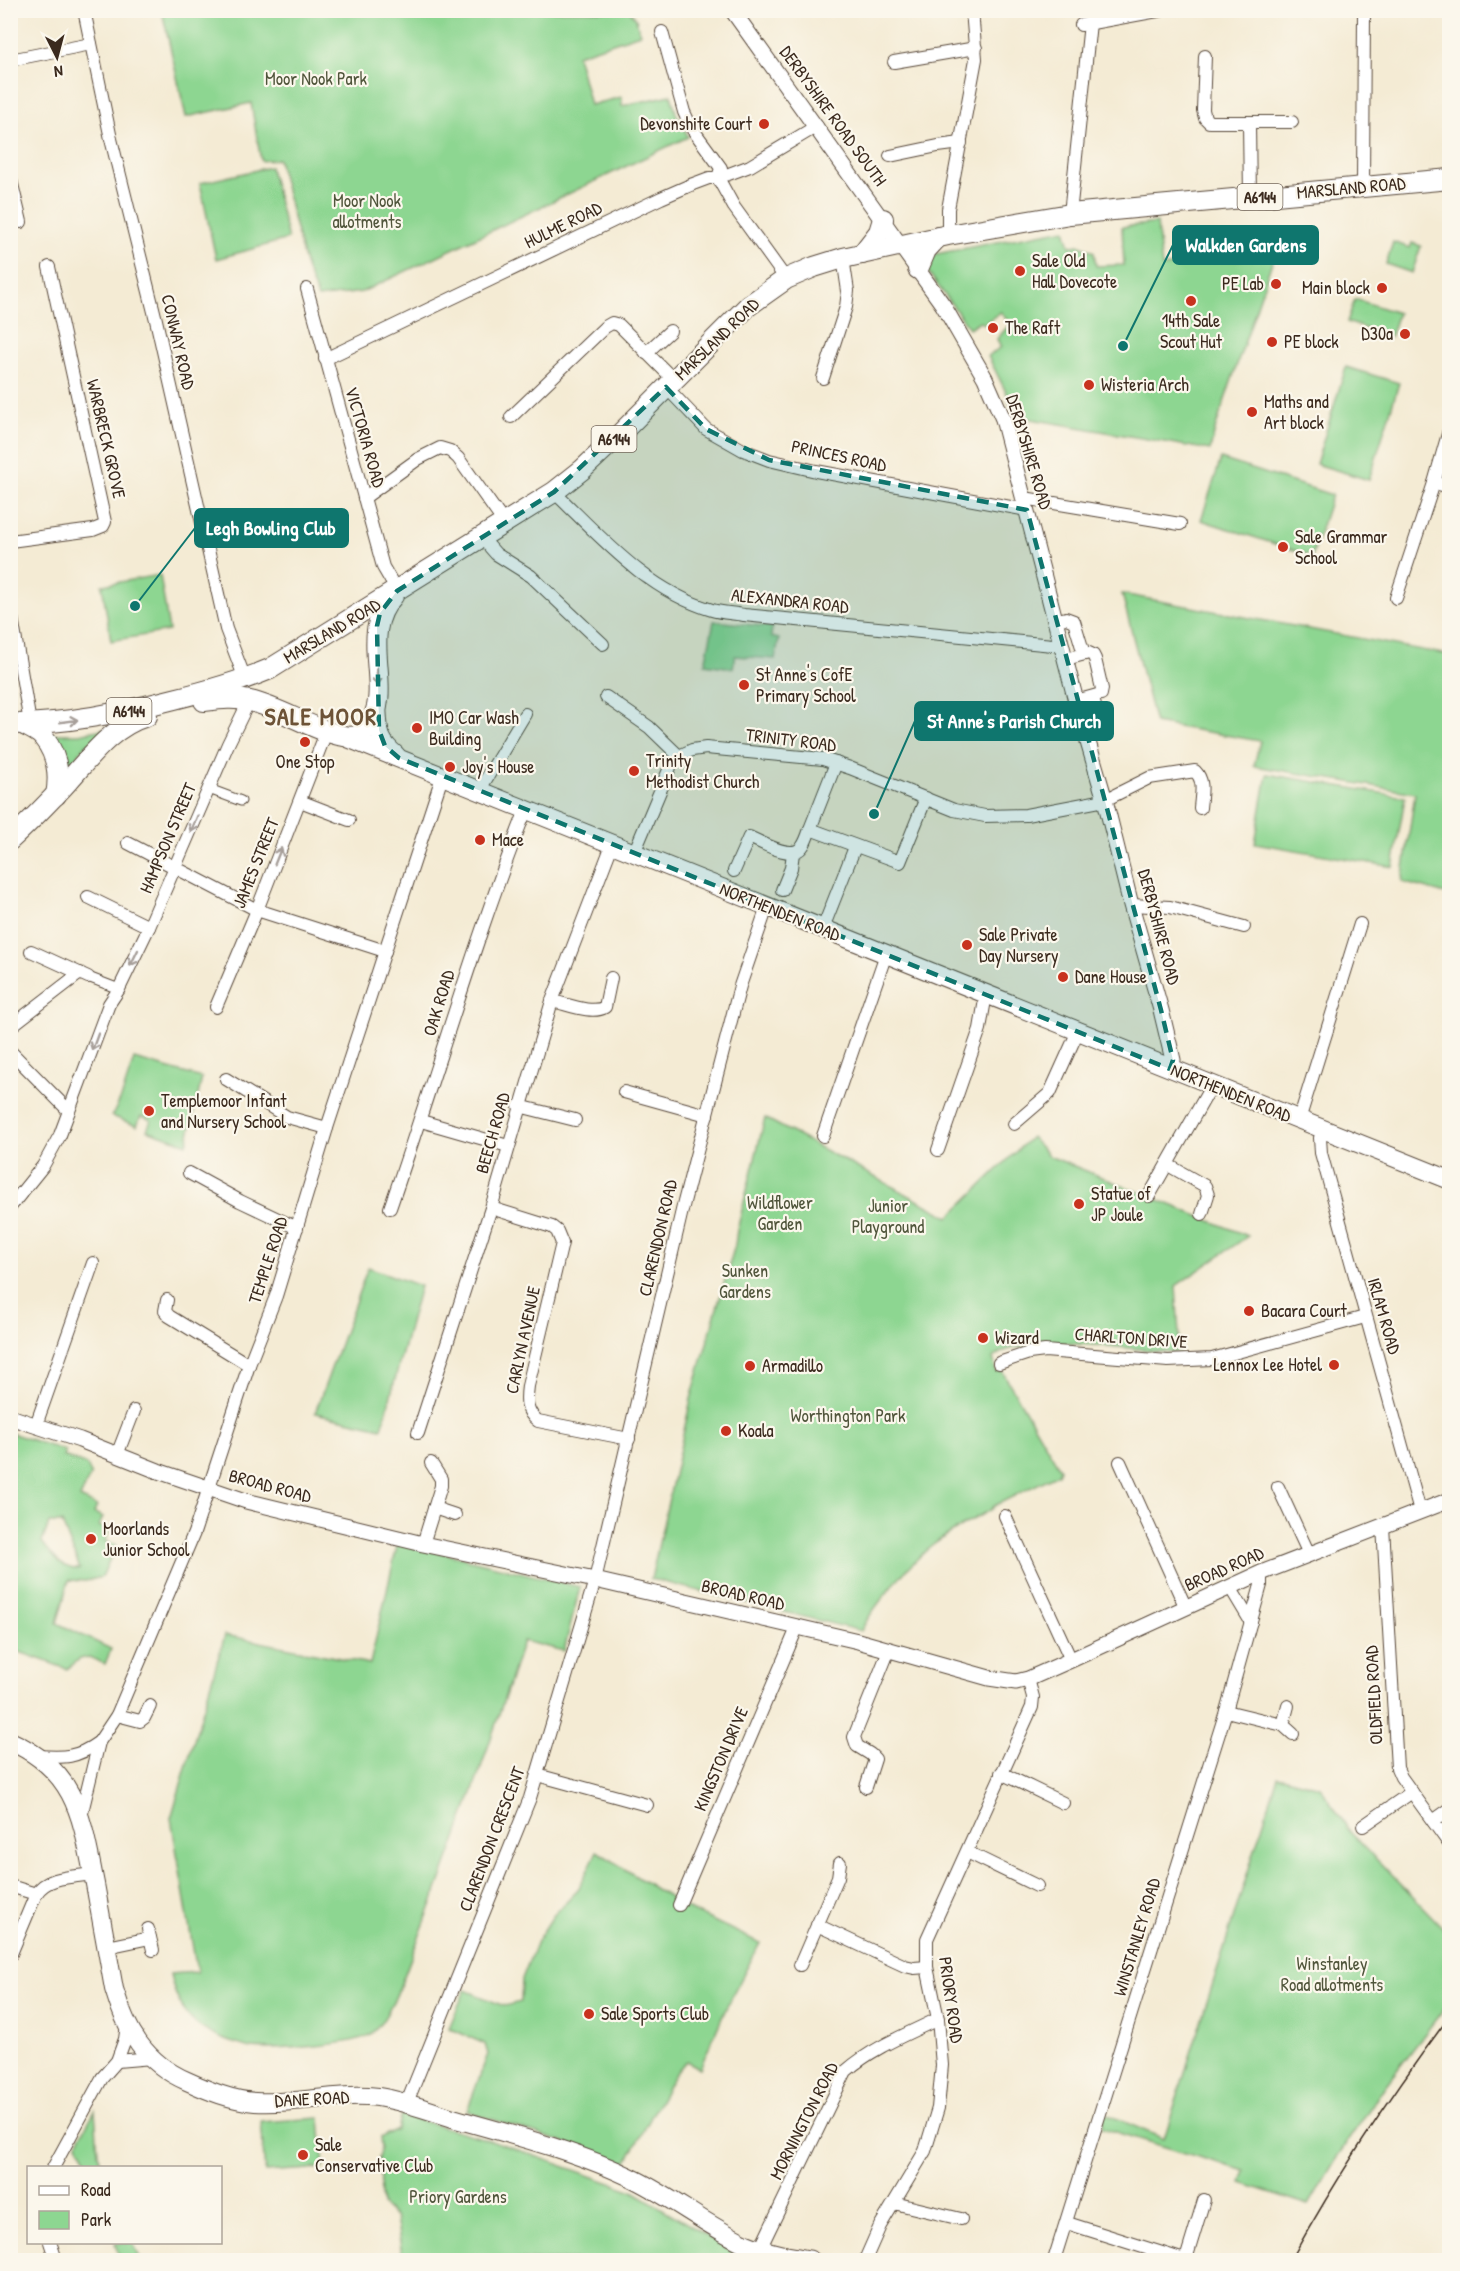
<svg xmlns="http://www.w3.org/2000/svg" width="1460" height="2271" font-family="'Patrick Hand',sans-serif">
<rect width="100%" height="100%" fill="#fbf7ec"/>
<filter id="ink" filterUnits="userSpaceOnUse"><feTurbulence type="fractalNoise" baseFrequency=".0167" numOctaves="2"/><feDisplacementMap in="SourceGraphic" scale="12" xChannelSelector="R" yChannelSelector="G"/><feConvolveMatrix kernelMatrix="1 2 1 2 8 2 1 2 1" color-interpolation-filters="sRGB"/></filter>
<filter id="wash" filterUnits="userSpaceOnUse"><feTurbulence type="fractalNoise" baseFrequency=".008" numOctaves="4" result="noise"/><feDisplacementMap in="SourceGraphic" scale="24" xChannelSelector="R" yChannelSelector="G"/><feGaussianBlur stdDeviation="1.35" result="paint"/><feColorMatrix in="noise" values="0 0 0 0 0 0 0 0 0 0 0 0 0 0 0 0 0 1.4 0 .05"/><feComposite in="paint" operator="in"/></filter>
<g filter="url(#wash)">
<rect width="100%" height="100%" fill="#f4ebd4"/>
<g fill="#8dd691" stroke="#648058" stroke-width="1.5" fill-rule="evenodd">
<polygon points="162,11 630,11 636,19 640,34 577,55 590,105 622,97 622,106 671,95 676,113 688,137 362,292 318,298 306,268 278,159 261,161 251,103 186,117"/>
<polygon points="270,167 288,239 216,259 200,183"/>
<polygon points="1157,223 1162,267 1274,256 1216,426 1210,450 1014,416 1008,396 988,356 1001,347 997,339 1010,324 1001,312 983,324 980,321 969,328 928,272 926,269 928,263 936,254 1065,229 1070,246 1081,245 1094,252 1096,266 1124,265 1122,227"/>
<polygon points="1393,242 1410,248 1412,243 1421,246 1412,273 1386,264"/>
<polygon points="1355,299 1398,313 1390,337 1347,322"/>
<polygon points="1346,367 1399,383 1369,480 1316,464"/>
<polygon points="1221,459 1332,495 1312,556 1201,520"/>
<polygon points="160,575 169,631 111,641 102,585"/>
<polygon points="1122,594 1449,655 1449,716 1443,739 1450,741 1449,895 1402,882 1415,793 1254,766 1260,741 1155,723"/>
<polygon points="714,621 772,627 771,637 779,639 775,659 735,656 733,668 705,664"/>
<polygon points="103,729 104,733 86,745 66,770 49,734 79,734"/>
<polygon points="1267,774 1405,797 1393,867 1255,843"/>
<polygon points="134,1059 202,1078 187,1144 147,1130 151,1120 141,1116 137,1126 112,1116 122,1096"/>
<path d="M765,1118l184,99 82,-80 18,19 199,80 -72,50 4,66c-45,0 -154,-23 -187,6l3,13h6l58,98 -2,5 -66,33 1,1c-20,12 -42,23 -60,37 -22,17 -60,61 -72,86l-210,-52 40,-180 44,-154 2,-15z"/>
<polygon points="368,1267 420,1286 382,1428 315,1413"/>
<path d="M11,1433l54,18 -2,5 24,9 4,9 -11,24 17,8 -3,7 9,4 -4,9 11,4 -5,11 11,4 -14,32 -17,4 -16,-1 -12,43 54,26 -6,15 -16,-7 -9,2 -13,10 -56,-20zM49,1523h13l18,46c-19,1 -28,-14 -38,-27z"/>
<path d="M398,1542l182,45 -16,64 -41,-10c-33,103 -68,204 -107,304 -10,24 -24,72 -45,89 -15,11 -105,18 -124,13 -44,-12 -68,-27 -77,-73l27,-2 -26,-154 54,-183 145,29z"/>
<polygon points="1278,1776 1320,1787 1351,1833 1449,1934 1449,2002 1385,2086 1339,2154 1309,2205 1241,2183 1245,2171 1102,2128 1104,2113 1164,2139"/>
<polygon points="597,1851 682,1906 760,1943 728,2004 700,2068 686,2061 674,2075 626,2163 467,2111 488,2054 485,2044 449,2028 465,1990 504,2006 521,2002 522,1979 537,1941 553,1916 578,1890"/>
<polygon points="95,2110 98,2153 102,2167 91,2167 77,2143"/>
<polygon points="401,2115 493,2141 633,2191 741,2256 739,2260 403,2260 396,2218 382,2205 378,2157 381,2147 380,2138 397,2129"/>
<polygon points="320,2118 324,2168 265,2172 261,2122"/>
<polygon points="115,2243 133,2243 141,2260 120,2260"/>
</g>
</g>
<g filter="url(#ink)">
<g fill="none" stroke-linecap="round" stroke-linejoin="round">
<defs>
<g id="pedestrian">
<polyline points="209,789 241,801"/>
<polyline points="88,977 119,989"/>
</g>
<g id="minor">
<polyline points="84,10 111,139 156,320 226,629 245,679"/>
<polyline points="1081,25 1163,10"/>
<polyline points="662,32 684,112 691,127 721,168 718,178"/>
<polyline points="1205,56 1203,110 1205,118 1209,122 1292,122"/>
<polyline points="10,60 91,44"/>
<polyline points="894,62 976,48"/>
<polyline points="1249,122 1250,198"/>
<polyline points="890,156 938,146 961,143"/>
<polyline points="10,176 21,222"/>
<polyline points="718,178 734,207 786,279"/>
<polyline points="1363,188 1364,10"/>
<polyline points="1070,214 1090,23"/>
<polyline points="948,235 948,209 976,59 972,10"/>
<polyline points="307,289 383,567 397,591"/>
<polyline points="646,353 670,331"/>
<polyline points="325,359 661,198 693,184 709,178 718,178 750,166 817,126"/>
<polyline points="823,378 846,307 848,291 843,258"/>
<polyline points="666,387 706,429 743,450 769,460 816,471 1027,510"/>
<polyline points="511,417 605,327 612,323 619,325 674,380"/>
<polyline points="1434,483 1450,487"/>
<path d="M554,492c48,46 92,98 158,118 10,3 21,3 32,5l319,31"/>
<polyline points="364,498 418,459 440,448 450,451 458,458 505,524"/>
<polyline points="1024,498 1180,524"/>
<polyline points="482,538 496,554 531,576 603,644"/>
<polyline points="10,541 93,530 103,526 105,522 49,267"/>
<polyline points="1396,598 1434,483 1450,427"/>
<polyline points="10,606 30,723"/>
<polyline points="1057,620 1066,618 1074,621 1084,654"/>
<polyline points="1066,659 1089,653 1093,655 1095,659 1102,689 1101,694 1076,701"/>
<polyline points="606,697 649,727 679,756"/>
<polyline points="1093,698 1101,731"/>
<polyline points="836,763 810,829 900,862 926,798"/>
<polyline points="479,791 525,714"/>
<polyline points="300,801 349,820"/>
<polyline points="128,843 257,910 385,951"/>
<path d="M634,853l37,-88 8,-9 13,-6 14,-2 117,11 27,9 104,42 31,6 41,-1 79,-15 44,-22 46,-7c10,10 6,23 5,37"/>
<path d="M734,871l15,-34c12,5 43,24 53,10 4,-5 6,-12 8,-18"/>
<polyline points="782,890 791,868 793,853"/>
<polyline points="88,897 149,927"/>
<polyline points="1131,905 1170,907 1244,927"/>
<polyline points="823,928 855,847"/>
<polyline points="31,951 88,977"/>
<path d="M552,1001c15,3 40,14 53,6l6,-29"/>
<polyline points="216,1007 257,910 327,730"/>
<polyline points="10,1027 80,973"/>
<polyline points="10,1051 69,1111"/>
<polyline points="226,1079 287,1117 327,1128"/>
<polyline points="624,1092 707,1115"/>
<polyline points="519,1106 575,1120"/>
<polyline points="1299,1120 1360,924"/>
<polyline points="421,1121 508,1146"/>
<polyline points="1014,1124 1050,1093 1078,1031"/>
<polyline points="1324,1130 1320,1138 1321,1153 1420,1511"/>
<polyline points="823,1136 886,954"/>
<polyline points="938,1150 980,1029 986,994"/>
<polyline points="1168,1165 1205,1186 1208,1195 1202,1214"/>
<polyline points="189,1173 240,1201 297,1228"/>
<polyline points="1149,1196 1212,1085"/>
<polyline points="10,1207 43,1166 60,1135 109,1004 119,989 149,927 228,744 249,701"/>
<path d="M390,1208c46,-132 84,-268 136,-398"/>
<path d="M491,1208l61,19 5,4 5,12 -34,143c-2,15 -2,26 10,35l91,18"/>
<polyline points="167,1300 165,1311 169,1316 249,1365"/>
<polyline points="999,1363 1029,1353 1045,1351 1168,1361 1212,1359 1365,1317"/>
<polyline points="36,1425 93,1263"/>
<polyline points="418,1433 491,1208 552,1001 612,845"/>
<polyline points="117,1455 134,1411"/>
<polyline points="1120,1462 1186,1608"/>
<polyline points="1278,1487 1309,1554"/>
<polyline points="434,1508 455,1515"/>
<polyline points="1005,1516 1071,1660"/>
<polyline points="1383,1526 1397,1768 1401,1777 1450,1845"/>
<polyline points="423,1544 441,1486 441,1479 431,1463"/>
<polyline points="1230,1587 1251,1622"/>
<polyline points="1226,1711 1283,1725 1293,1734"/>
<polyline points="117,1715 140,1721 144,1718 150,1706"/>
<polyline points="1283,1725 1288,1706"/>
<path d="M38,1756c26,2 39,2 61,-14"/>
<polyline points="1001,1773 1063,1803"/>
<polyline points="537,1775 647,1805"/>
<polyline points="866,1787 875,1759 870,1754 857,1746 854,1737 889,1650"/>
<polyline points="81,1816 99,1742 117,1715 194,1533 249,1365 276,1296 327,1128 442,777"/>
<polyline points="1433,1821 1450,1809"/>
<polyline points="1363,1826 1412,1792"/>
<polyline points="967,1852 1037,1886"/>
<polyline points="10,1886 36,1894"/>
<polyline points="679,1905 797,1628"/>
<polyline points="817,1925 905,1966 914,1968 927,1967"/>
<polyline points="148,1929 153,1950"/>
<polyline points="107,1947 150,1938"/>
<path d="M10,1956l26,-62c10,-18 38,-17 57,-20"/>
<polyline points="800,1965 838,1877 840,1863"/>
<polyline points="117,2061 152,2058"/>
<polyline points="406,2105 530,1798 595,1580 684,1202 740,986 767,907"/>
<polyline points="53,2168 102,2078 117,2061 125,2039 127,2025"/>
<polyline points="894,2203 961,2219"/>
<polyline points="1067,2223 1181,2259 1187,2256 1204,2200"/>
<polyline points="50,2242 56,2260"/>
<path d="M760,2249l86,-178c26,-23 61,-37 92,-52"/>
<polyline points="865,2260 880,2226 925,2151 938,2108 942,2065 938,2019 927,1967 927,1939 1032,1707 1033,1697 1028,1679"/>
<polyline points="1054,2260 1226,1711 1261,1585 1261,1573"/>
</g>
<g id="tertiary">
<polyline points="732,10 943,305 985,378 1003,419 1076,701 1105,800 1131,905 1161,1010 1173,1060 1170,1069"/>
<polyline points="10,1417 80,1440 158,1471 246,1501 423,1544 595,1580 858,1641 989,1678 1016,1682 1028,1679 1071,1660 1261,1573 1450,1500"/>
</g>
<g id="secondary">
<path d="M377,706c2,23 -1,33 19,49"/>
<polyline points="345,737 1450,1180"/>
<path d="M10,1741c68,30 72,79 85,143 6,35 13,70 19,105 12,41 31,74 73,92 22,10 44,19 68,21 41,3 82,-10 123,-5 26,4 53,14 78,22 58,16 126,34 180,61 36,18 69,44 106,62 21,10 46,14 69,18"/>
</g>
<g id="primary">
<polyline points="862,254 879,232 883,219"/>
<polyline points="918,269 926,250 938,237"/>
<path d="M204,701c16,-2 30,-4 46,0 31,7 64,30 94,35 10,2 19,-1 24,-9 28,-39 -12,-91 25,-131"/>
<path d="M10,724c57,0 110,-11 164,-25 33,-8 65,-17 96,-30l284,-177 29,-23 36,-34 129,-129 38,-27 28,-12 29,-9 105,-23 122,-21 380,-35"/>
<path d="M23,724c6,4 15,7 20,13 14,17 17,37 13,58"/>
<path d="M10,840c19,-17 36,-35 53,-53 25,-27 47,-60 84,-71"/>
</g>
</defs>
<use href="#pedestrian" stroke="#574739" stroke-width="11"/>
<use href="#minor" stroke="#574739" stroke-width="14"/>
<use href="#tertiary" stroke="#574739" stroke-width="17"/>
<use href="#secondary" stroke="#574739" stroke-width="20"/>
<use href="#primary" stroke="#574739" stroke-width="22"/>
<use href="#pedestrian" stroke="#fff" stroke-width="9"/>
<use href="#minor" stroke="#fff" stroke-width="12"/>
<use href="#tertiary" stroke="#fff" stroke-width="15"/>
<use href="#secondary" stroke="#fff" stroke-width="18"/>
<use href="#primary" stroke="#fff" stroke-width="20"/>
<path stroke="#3b2a1e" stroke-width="1.5" d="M1291,2260c47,-85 100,-166 159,-244"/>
</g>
<defs><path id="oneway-shaft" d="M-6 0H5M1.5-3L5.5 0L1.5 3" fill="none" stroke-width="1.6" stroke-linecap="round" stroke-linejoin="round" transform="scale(1.5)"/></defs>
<g stroke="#a79f9a">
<use href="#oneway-shaft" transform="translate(377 677) rotate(89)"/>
<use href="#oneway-shaft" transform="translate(69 721) rotate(-8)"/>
<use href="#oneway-shaft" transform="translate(194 824) rotate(113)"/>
<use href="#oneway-shaft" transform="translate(278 856) rotate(-68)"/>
<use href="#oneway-shaft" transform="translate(134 958) rotate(116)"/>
<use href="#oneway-shaft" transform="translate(95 1042) rotate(110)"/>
</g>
</g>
<path fill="#0f766e" fill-opacity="0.2" stroke="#0f766e" stroke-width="4.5" stroke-dasharray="12 8" stroke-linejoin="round" d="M666,387l40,42 63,31 258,50 134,500 12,50 -3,9 -771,-311 -14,-12 -6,-16 -2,-104 3,-13 17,-22 157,-99z"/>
<g fill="#c8321e" stroke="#fbf7ec" stroke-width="2">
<circle cx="764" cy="124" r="6"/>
<circle cx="1020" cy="271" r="6"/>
<circle cx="1276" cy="284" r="6"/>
<circle cx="1382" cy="288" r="6"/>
<circle cx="1191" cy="301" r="6"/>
<circle cx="993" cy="328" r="6"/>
<circle cx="1405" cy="334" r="6"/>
<circle cx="1272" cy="342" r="6"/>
<circle cx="1089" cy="385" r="6"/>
<circle cx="1252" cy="412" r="6"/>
<circle cx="1283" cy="547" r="6"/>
<circle cx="744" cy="685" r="6"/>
<circle cx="417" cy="728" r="6"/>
<circle cx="305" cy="742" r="6"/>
<circle cx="450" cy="767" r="6"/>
<circle cx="634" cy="771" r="6"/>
<circle cx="480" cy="840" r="6"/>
<circle cx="967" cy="945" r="6"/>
<circle cx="1063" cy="977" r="6"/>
<circle cx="149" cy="1111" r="6"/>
<circle cx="1079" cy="1204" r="6"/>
<circle cx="1249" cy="1311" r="6"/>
<circle cx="983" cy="1338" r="6"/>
<circle cx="1334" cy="1365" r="6"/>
<circle cx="750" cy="1366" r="6"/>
<circle cx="726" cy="1431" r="6"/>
<circle cx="91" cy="1539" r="6"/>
<circle cx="589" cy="2014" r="6"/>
<circle cx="303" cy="2155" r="6"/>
</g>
<g text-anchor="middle" stroke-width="4.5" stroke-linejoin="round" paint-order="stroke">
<g fill="#fbf7ec" stroke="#75685c" stroke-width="1.5">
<rect x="1237.5" y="184" width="45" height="26" rx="4.5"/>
<rect x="591.5" y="426" width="45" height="26" rx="4.5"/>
<rect x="106.5" y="698" width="45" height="26" rx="4.5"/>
</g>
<g font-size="16" font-weight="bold" fill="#3b2a1e">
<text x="1260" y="203">A6144</text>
<text x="614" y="445">A6144</text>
<text x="129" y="717">A6144</text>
</g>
<g font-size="18" fill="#50553b" stroke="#fbf7ec">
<text x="316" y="85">Moor Nook Park</text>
<text x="367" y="207">Moor Nook<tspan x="367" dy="21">allotments</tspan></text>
<text x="780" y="1209">Wildflower<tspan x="780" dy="21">Garden</tspan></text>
<text x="888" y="1212">Junior<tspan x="888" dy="21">Playground</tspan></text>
<text x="745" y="1277">Sunken<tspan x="745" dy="21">Gardens</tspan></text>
<text x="848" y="1422">Worthington Park</text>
<text x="1332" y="1970">Winstanley<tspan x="1332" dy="21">Road allotments</tspan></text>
<text x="458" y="2203">Priory Gardens</text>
</g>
<g font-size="18" fill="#3b2a1e" stroke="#fbf7ec">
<text transform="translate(833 116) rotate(54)" y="6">DERBYSHIRE ROAD SOUTH</text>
<text transform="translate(1351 188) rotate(-5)" y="6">MARSLAND ROAD</text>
<text transform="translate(563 225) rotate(-26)" y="6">HULME ROAD</text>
<text transform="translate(717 339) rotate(-44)" y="6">MARSLAND ROAD</text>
<text transform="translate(178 342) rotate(77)" y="6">CONWAY ROAD</text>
<text transform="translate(365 437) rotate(74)" y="6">VICTORIA ROAD</text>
<text transform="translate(106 439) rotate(77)" y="6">WARBRECK GROVE</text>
<text transform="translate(1029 452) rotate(73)" y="6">DERBYSHIRE ROAD</text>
<text transform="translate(839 456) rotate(12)" y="6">PRINCES ROAD</text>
<text transform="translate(790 601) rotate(6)" y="6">ALEXANDRA ROAD</text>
<text transform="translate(332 631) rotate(-31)" y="6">MARSLAND ROAD</text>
<text transform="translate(791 740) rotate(7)" y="6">TRINITY ROAD</text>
<text transform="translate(168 838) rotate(-67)" y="6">HAMPSON STREET</text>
<text transform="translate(256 863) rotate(-68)" y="6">JAMES STREET</text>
<text transform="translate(780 912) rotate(22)" y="6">NORTHENDEN ROAD</text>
<text transform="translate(1159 927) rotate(75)" y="6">DERBYSHIRE ROAD</text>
<text transform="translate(439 1003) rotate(-73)" y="6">OAK ROAD</text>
<text transform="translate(1231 1093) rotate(22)" y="6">NORTHENDEN ROAD</text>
<text transform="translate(493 1133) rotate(-74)" y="6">BEECH ROAD</text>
<text transform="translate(658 1238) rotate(-77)" y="6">CLARENDON ROAD</text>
<text transform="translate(268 1260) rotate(-72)" y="6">TEMPLE ROAD</text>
<text transform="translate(1384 1316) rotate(74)" y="6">IRLAM ROAD</text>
<text transform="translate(1131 1338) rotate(4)" y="6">CHARLTON DRIVE</text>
<text transform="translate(523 1340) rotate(-78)" y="6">CARLYN AVENUE</text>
<text transform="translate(270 1486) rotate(15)" y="6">BROAD ROAD</text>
<text transform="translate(1224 1569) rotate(-24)" y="6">BROAD ROAD</text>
<text transform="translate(743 1595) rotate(13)" y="6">BROAD ROAD</text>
<text transform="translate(1374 1695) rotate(-93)" y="6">OLDFIELD ROAD</text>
<text transform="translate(721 1759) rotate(-67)" y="6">KINGSTON DRIVE</text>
<text transform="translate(492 1839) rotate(-69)" y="6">CLARENDON CRESCENT</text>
<text transform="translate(1137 1937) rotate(-73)" y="6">WINSTANLEY ROAD</text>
<text transform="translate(951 2000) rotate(82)" y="6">PRIORY ROAD</text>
<text transform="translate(312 2099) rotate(-3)" y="6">DANE ROAD</text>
<text transform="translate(804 2121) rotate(-63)" y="6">MORNINGTON ROAD</text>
</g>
<g font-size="18" fill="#3b2a1e" stroke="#fbf7ec" text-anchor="start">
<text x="752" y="130" text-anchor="end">Devonshite Court</text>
<text x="1032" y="267">Sale Old<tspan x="1032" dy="21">Hall Dovecote</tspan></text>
<text x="1264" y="290" text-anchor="end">PE Lab</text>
<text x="1370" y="294" text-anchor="end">Main block</text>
<text x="1191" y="327" text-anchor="middle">14th Sale<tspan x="1191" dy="21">Scout Hut</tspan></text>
<text x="1005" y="334">The Raft</text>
<text x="1393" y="340" text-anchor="end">D30a</text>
<text x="1284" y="348">PE block</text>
<text x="1101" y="391">Wisteria Arch</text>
<text x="1264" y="408">Maths and<tspan x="1264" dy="21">Art block</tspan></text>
<text x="1295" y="543">Sale Grammar<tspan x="1295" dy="21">School</tspan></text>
<text x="756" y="681">St Anne's CofE<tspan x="756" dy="21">Primary School</tspan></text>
<text x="429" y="724">IMO Car Wash<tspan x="429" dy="21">Building</tspan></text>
<text x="646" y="767">Trinity<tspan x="646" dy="21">Methodist Church</tspan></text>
<text x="305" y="768" text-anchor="middle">One Stop</text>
<text x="462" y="773">Joy's House</text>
<text x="492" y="846">Mace</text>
<text x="979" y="941">Sale Private<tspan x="979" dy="21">Day Nursery</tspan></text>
<text x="1075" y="983">Dane House</text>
<text x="161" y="1107">Templemoor Infant<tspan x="161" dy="21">and Nursery School</tspan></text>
<text x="1091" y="1200">Statue of<tspan x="1091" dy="21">JP Joule</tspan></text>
<text x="1261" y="1317">Bacara Court</text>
<text x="995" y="1344">Wizard</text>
<text x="1322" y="1371" text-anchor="end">Lennox Lee Hotel</text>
<text x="762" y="1372">Armadillo</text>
<text x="738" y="1437">Koala</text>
<text x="103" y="1535">Moorlands<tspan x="103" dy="21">Junior School</tspan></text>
<text x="601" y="2020">Sale Sports Club</text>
<text x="315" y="2151">Sale<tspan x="315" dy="21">Conservative Club</tspan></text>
</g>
<g font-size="24" font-weight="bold" letter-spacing="1.5" fill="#6d5337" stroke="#fbf7ec">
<text x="321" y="725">SALE MOOR</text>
</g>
</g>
<path fill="none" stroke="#0f766e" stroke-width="2" d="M1123 346L1173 245M135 606L195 528M874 814L915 721"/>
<g fill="#0f766e" stroke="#fbf7ec" stroke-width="2">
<circle cx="1123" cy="346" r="6"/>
<circle cx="135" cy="606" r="6"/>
<circle cx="874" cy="814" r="6"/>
</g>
<g fill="#0f766e" stroke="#0f766e" stroke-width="2">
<rect x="1173" y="226" width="145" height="38" rx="6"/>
<rect x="195" y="509" width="153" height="38" rx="6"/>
<rect x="915" y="702" width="198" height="38" rx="6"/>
</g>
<g font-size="20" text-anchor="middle" font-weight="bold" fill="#fff">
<text x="1246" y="252">Walkden Gardens</text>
<text x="271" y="535">Legh Bowling Club</text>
<text x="1014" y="728">St Anne's Parish Church</text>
</g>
<rect width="1460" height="2271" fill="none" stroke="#fbf7ec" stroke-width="36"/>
<rect x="27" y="2166" width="195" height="78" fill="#fbf7ec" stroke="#aea59a" stroke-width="1.5"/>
<rect x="39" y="2186" width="30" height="9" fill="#ffffff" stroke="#aea59a" stroke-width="1.5"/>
<text x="81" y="2196" font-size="18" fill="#3b2a1e">Road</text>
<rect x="39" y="2211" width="30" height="18" fill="#8dd691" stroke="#aea59a" stroke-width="1.5"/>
<text x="81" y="2226" font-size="18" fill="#3b2a1e">Park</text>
<g transform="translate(57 57) rotate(174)" stroke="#fbf7ec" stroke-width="4.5" paint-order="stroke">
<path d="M0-4.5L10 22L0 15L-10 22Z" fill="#3b2a1e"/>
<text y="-9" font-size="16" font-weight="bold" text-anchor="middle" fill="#3b2a1e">N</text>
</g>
</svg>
